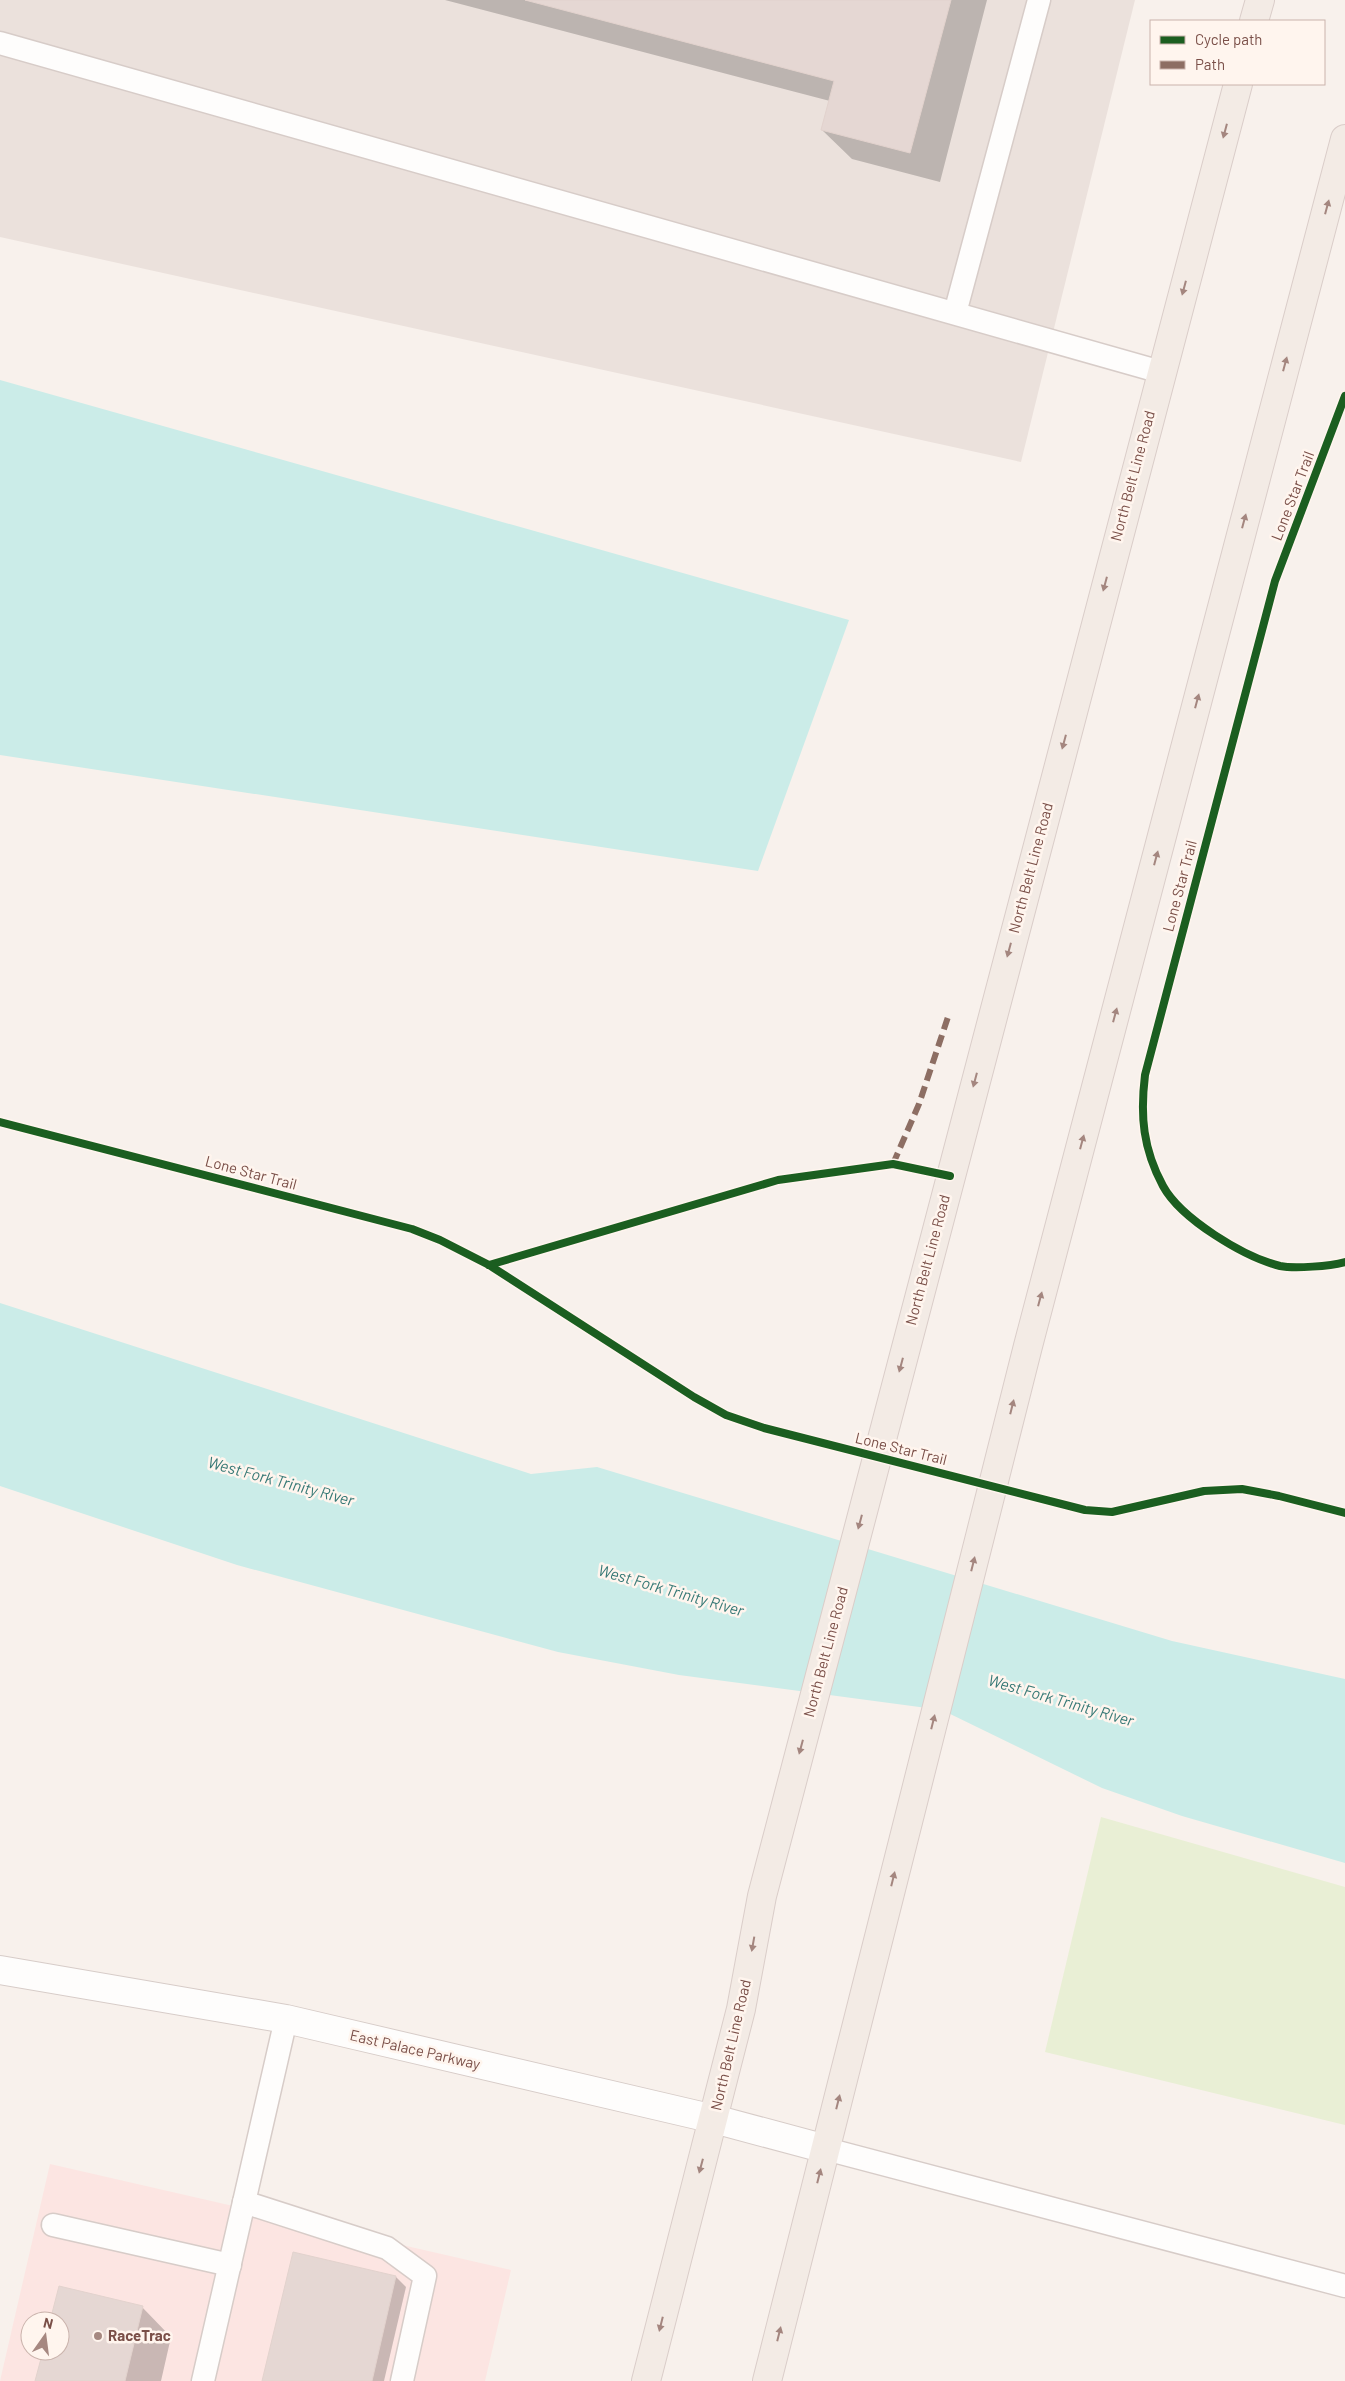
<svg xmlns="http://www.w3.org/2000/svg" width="1345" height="2381" font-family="Barlow,sans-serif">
<rect width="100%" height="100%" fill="#f8f1ec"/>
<path fill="#fce5e2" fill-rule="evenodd" d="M50,2164l461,106 -26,111h-485zM30,2321h30v30h-30z"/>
<polygon fill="#ebe1dc" points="0,0 1135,0 1021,462 0,237"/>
<polygon fill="#e9efd5" points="1101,1817 1345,1887 1345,2125 1045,2052"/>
<g fill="#cbece8">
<polygon points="0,380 849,620 758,871 0,755"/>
<polygon points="0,1303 531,1474 597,1467 1172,1641 1345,1679 1345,1863 1182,1816 1102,1788 942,1710 679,1675 558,1652 237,1565 0,1486"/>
</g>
<g fill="#0003">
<polygon points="445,0 987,0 940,182 852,159 822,130 830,101"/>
<polygon points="294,2253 396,2277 406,2287 384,2381 264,2381"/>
<polygon points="142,2307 171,2337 161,2381 37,2381 44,2351 60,2351 60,2321 51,2321"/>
</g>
<g fill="#e5d7d3" stroke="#e2d2cd">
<polygon points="525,0 951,0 910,153 821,130 834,81"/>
<polygon points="293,2252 396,2276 372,2381 262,2381"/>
<polygon points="59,2286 143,2306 125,2381 35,2381 43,2351 60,2351 60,2321 50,2321"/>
</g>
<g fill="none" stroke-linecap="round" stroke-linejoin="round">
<defs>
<g id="service">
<polyline points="0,43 1161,372"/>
<polyline points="955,313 1039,0"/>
<polyline points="826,2149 1345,2286"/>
<polyline points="244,2202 387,2248 425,2276 402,2381"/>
<polyline points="53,2225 230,2265"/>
<polyline points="203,2381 286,2019"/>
</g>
<polyline id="minor" points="0,1970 286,2019 714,2119 826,2149"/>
<g id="primary">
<polyline points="1254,21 1260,0"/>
<polyline points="646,2381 741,2009 762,1896 1238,84"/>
<polyline points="767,2381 1028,1346 1345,139"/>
</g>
</defs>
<use href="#service" stroke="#d7ccc8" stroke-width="25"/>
<use href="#minor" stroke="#d7ccc8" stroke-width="30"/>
<use href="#primary" stroke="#dacdc9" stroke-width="30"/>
<use href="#service" stroke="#fefdfc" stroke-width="22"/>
<use href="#minor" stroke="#fefdfc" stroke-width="28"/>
<use href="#primary" stroke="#f3ebe5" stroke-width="28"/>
<polyline stroke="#8d6e63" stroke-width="6" stroke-dasharray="12 6" stroke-linecap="butt" points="893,1164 919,1104 949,1014"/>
<defs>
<g id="cycleway">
<path d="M1345,396l-70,185 -130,494c-5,41 -2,74 18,111 18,33 81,71 117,80 15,3 50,0 65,-4"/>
<polyline points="0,1122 412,1229 440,1240 489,1265 694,1397 726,1415 764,1428 1085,1510 1112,1512 1204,1491 1242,1489 1279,1496 1345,1513"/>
<polyline points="489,1265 778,1180 893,1164 950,1176"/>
</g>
</defs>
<use href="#cycleway" stroke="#fff5ee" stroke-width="11"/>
<use href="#cycleway" stroke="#1b5e20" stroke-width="8"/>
</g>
<defs><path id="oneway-solid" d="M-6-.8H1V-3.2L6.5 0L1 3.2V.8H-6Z" transform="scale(1.25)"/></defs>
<g fill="#a4867f">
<use href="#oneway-solid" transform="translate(1225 131) rotate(105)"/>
<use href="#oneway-solid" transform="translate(1327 207) rotate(-75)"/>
<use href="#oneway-solid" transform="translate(1184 288) rotate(105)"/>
<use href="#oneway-solid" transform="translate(1285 364) rotate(-75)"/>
<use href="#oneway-solid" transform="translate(1244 521) rotate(-75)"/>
<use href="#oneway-solid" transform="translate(1105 584) rotate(105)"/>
<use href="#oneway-solid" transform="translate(1197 701) rotate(-75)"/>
<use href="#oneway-solid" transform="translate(1064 742) rotate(105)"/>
<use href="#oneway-solid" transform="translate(1156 858) rotate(-75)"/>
<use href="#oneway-solid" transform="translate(1009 950) rotate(105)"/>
<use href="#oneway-solid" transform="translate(1115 1015) rotate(-75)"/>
<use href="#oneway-solid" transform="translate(975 1080) rotate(105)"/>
<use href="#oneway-solid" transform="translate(1082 1142) rotate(-75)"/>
<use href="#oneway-solid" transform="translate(1040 1299) rotate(-75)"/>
<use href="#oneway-solid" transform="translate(901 1365) rotate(105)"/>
<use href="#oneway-solid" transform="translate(1012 1407) rotate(-76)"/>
<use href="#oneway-solid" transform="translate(860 1522) rotate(105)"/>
<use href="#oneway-solid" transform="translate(973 1564) rotate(-76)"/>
<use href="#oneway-solid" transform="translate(933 1722) rotate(-76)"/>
<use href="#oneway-solid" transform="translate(801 1747) rotate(105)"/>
<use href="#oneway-solid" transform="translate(893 1879) rotate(-76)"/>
<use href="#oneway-solid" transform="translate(753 1944) rotate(100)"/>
<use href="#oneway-solid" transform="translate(838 2102) rotate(-76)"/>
<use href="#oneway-solid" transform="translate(701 2166) rotate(105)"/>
<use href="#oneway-solid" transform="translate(819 2176) rotate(-76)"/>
<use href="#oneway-solid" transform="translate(661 2324) rotate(104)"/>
<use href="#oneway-solid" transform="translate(779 2334) rotate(-76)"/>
</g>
<circle fill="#a68881" stroke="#fff5ee" stroke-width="2" cx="98" cy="2336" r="5"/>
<g text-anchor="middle" stroke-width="5" stroke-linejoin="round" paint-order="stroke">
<g font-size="15" fill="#7a4f48" stroke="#fff5ee">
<text transform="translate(1133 476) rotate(-75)" y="5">North Belt Line Road</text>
<text transform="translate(1293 496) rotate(-69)" y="5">Lone Star Trail</text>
<text transform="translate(1031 868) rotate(-75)" y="5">North Belt Line Road</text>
<text transform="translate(1180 886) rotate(-75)" y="5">Lone Star Trail</text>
<text transform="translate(251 1173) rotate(15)" y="5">Lone Star Trail</text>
<text transform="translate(928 1260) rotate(-75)" y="5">North Belt Line Road</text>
<text transform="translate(901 1449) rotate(14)" y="5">Lone Star Trail</text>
<text transform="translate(826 1652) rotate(-75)" y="5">North Belt Line Road</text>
<text transform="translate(731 2045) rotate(-77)" y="5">North Belt Line Road</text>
<text transform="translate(415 2050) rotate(13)" y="5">East Palace Parkway</text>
</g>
<g font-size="15" font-weight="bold" fill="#7a4f48" stroke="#fff5ee" text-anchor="start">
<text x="108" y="2341">RaceTrac</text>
</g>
<g font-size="16" font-style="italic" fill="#377976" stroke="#fff5ee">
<text transform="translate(281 1481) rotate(15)" y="6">West Fork Trinity River</text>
<text transform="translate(671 1590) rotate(16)" y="6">West Fork Trinity River</text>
<text transform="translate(1061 1700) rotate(16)" y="6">West Fork Trinity River</text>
</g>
</g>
<rect x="1150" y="20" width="175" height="65" fill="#fff5ee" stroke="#cab3ac"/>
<rect x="1160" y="36" width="25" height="8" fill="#1b5e20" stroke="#cab3ac"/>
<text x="1195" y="45" font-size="15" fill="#7a4f48">Cycle path</text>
<rect x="1160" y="61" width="25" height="8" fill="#8d6e63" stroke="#cab3ac"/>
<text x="1195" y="70" font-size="15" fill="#7a4f48">Path</text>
<g transform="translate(45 2336) rotate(14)"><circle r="24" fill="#fff5ee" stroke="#cab3ac"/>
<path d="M0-4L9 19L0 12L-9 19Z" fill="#a68881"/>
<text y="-8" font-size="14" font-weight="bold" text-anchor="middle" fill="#7a4f48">N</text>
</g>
</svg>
